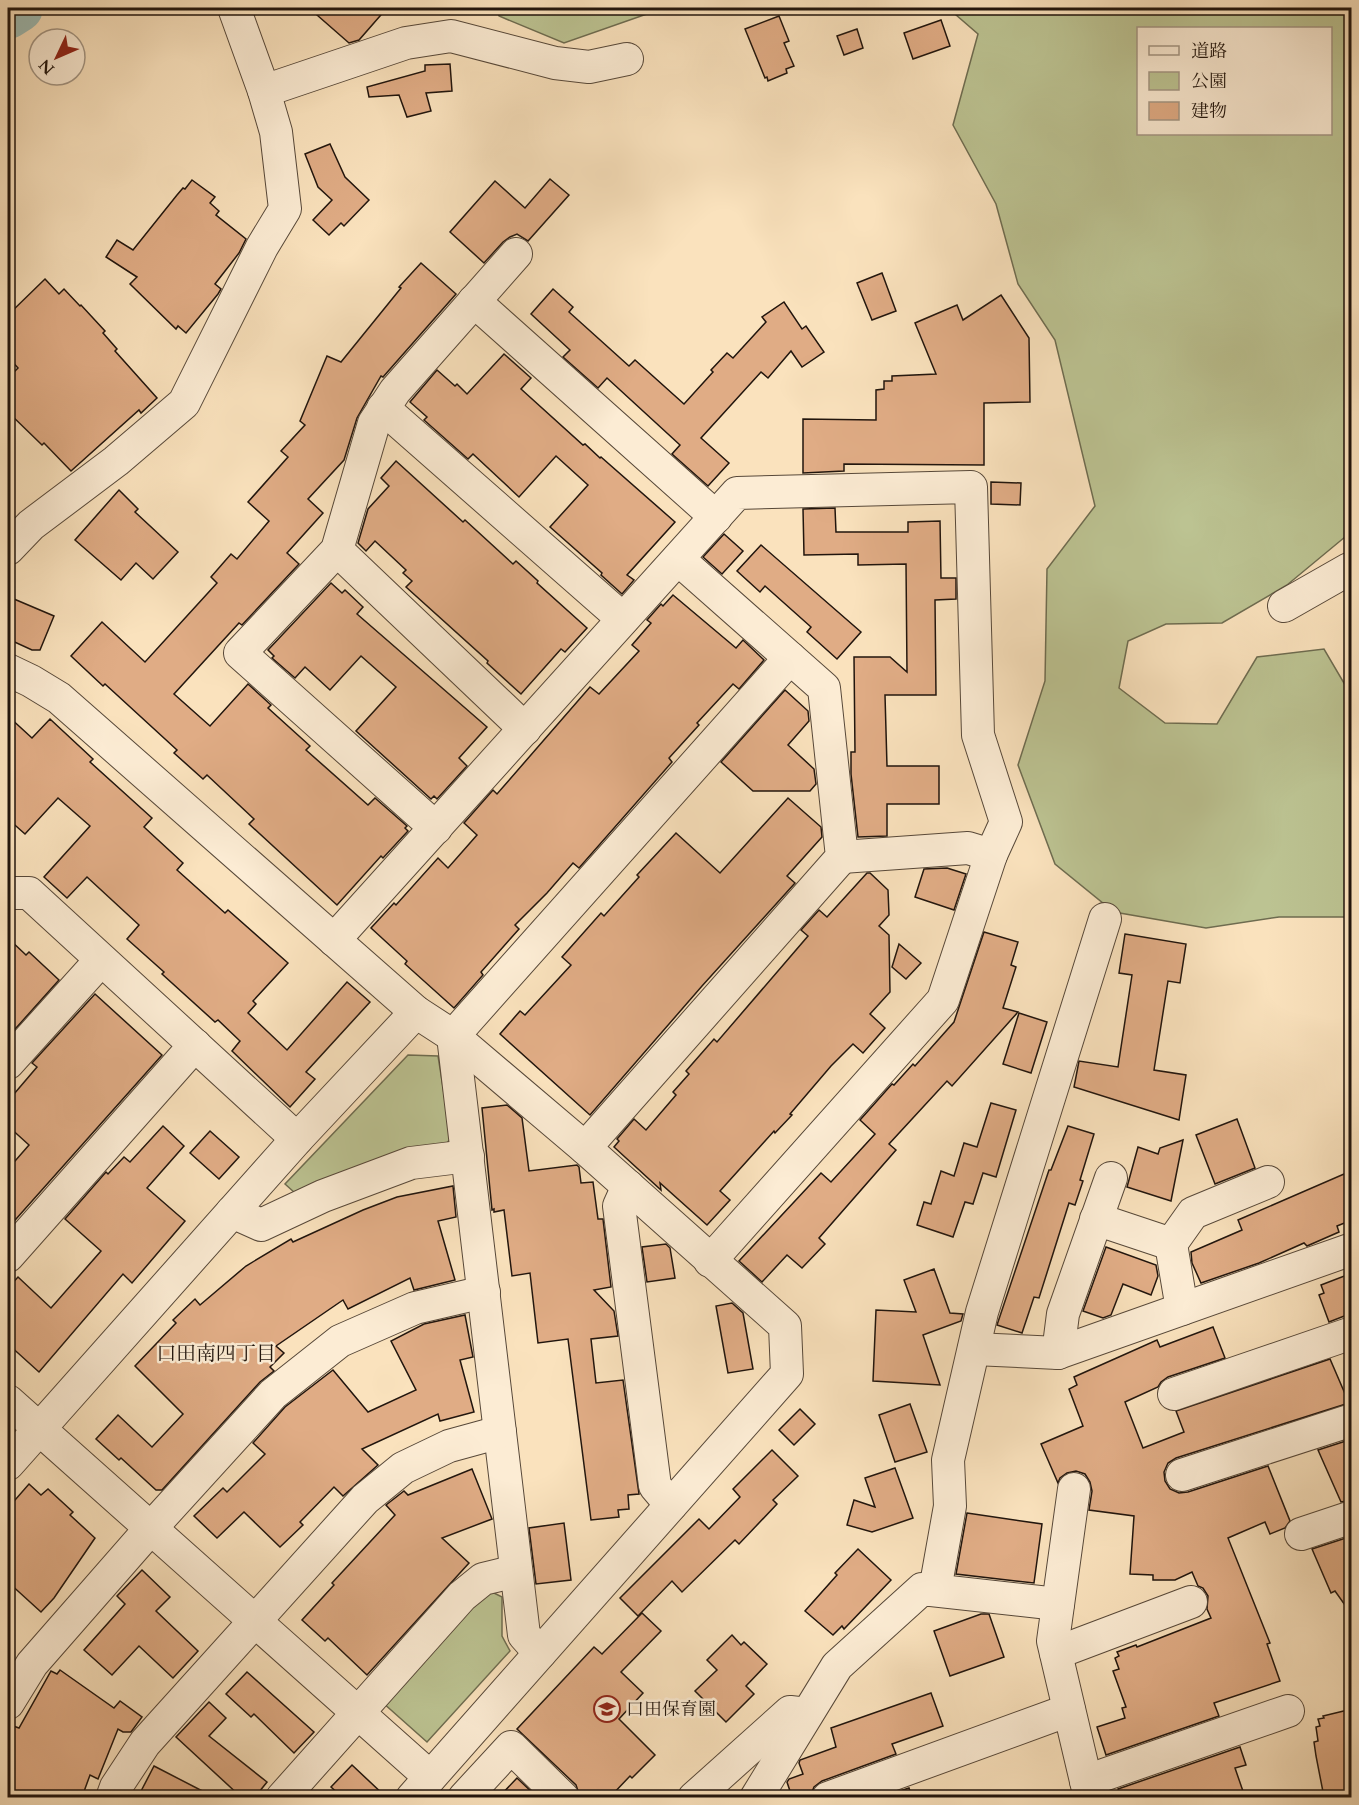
<svg xmlns="http://www.w3.org/2000/svg" width="1359" height="1805" font-family="Cardo,'Noto Serif JP',serif">
<rect width="100%" height="100%" fill="#fae2bd"/>
<filter id="stains"><feTurbulence type="fractalNoise" baseFrequency=".00333" numOctaves="4"/><feColorMatrix values="0 0 0 0 .2 0 0 0 0 .09 0 0 0 0 .02 0 0 0 .5 -.17"/></filter>
<radialGradient id="worn" r=".72"><stop offset=".6" stop-color="#630" stop-opacity="0"/><stop offset="1" stop-color="#630" stop-opacity=".3"/></radialGradient>
<g fill="#bcc392" stroke="#6e6c50" stroke-width="1.5" fill-rule="evenodd">
<polygon points="496,8 664,8 564,43 499,16"/>
<path d="M948,8h403v524l-64,53 -65,38 -56,1 -38,17 -9,47 46,35 52,1 40,-67 67,-8 27,46v222h-72l-73,11 -92,-16 -59,-48 -37,-99 27,-84 2,-112 48,-63 -40,-166 -37,-56 -22,-80 -43,-79 25,-91zM1138,28h192v106h-192z"/>
<polygon points="408,1055 438,1056 451,1138 443,1148 295,1193 285,1184"/>
<polygon points="492,1592 502,1597 502,1636 510,1651 427,1742 382,1702 462,1612"/>
</g>
<g fill="none" stroke-linecap="round" stroke-linejoin="round">
<polyline stroke="#9fbdb5" stroke-width="48" points="8,15 19,8"/>
</g>
<g fill="#e0ac85" stroke="#21150d" stroke-width="1.5">
<polygon points="309,8 387,8 359,40 349,43"/>
<polygon points="779,16 789,41 784,43 794,66 786,69 787,73 768,81 767,77 765,78 745,29"/>
<polygon points="941,20 950,46 913,59 904,33"/>
<polygon points="857,29 863,48 844,55 837,36"/>
<polygon points="450,64 452,91 426,93 431,111 407,117 399,95 369,97 367,87 425,71 425,65"/>
<polygon points="330,144 345,177 369,200 344,226 341,223 329,235 313,220 332,200 318,187 305,154"/>
<polygon points="550,179 569,195 528,241 517,234 510,237 503,242 484,263 450,232 495,181 525,208"/>
<polygon points="192,180 215,197 210,203 219,211 216,215 246,239 239,253 215,284 221,289 218,294 186,333 178,326 176,329 130,284 137,277 106,257 117,240 133,250 177,195 183,188 185,189"/>
<polygon points="421,263 456,294 383,377 381,376 357,418 344,460 308,499 323,513 287,553 299,564 242,625 239,623 174,694 210,726 248,684 271,705 268,708 310,746 306,750 368,805 375,798 407,826 405,828 408,831 383,858 381,856 337,905 249,824 254,819 207,775 203,779 174,753 177,750 105,684 103,686 71,656 102,622 145,662 217,583 211,577 231,554 237,559 269,521 248,502 288,457 281,451 305,425 300,421 327,356 341,362 401,288 399,287"/>
<polygon points="882,273 896,311 872,320 857,283"/>
<polygon points="45,279 59,294 64,289 80,306 81,305 105,331 103,333 117,349 115,351 157,398 141,413 139,410 71,471 44,443 42,445 8,412 8,378 18,368 8,357 8,315"/>
<polygon points="553,289 573,307 569,312 629,366 635,360 684,404 713,372 711,370 727,353 733,358 766,322 762,317 784,302 802,329 806,326 824,352 802,367 791,351 768,378 761,372 701,438 729,463 708,486 672,454 680,445 607,378 598,388 563,357 570,350 531,314"/>
<polygon points="1001,295 1029,338 1030,402 984,403 984,465 844,464 844,471 803,473 803,419 876,420 876,390 884,389 884,381 892,381 892,376 936,374 915,323 957,305 963,320"/>
<polygon points="504,354 531,378 521,389 583,445 585,444 600,458 601,457 675,522 627,575 634,580 622,594 601,575 602,573 550,527 588,485 556,456 519,497 473,454 468,459 424,420 427,417 410,402 437,370 455,386 457,384 467,394"/>
<polygon points="396,461 463,522 465,520 513,564 516,561 538,581 537,583 587,628 565,652 561,649 521,694 487,663 488,661 406,587 412,581 403,573 406,570 375,541 366,551 358,543 368,509 389,486 381,478"/>
<polygon points="991,482 1021,483 1020,505 991,504"/>
<polygon points="119,490 138,509 135,512 178,552 153,579 136,563 121,580 75,540"/>
<polygon points="835,508 836,532 908,532 908,522 940,521 941,578 956,578 956,599 935,600 936,695 885,695 887,766 939,766 939,804 887,804 887,836 858,837 851,774 851,752 855,752 854,657 890,657 907,672 906,564 858,565 858,554 804,555 803,509"/>
<polygon points="724,534 743,551 722,574 703,557"/>
<polygon points="761,545 861,632 837,659 807,632 811,627 765,586 760,592 737,571"/>
<polygon points="331,583 342,593 345,590 363,607 357,614 487,727 459,758 467,766 437,799 434,796 431,799 356,731 396,687 361,656 330,690 305,667 295,678 272,658 274,656 268,650"/>
<polygon points="673,595 736,648 743,640 764,660 739,689 733,684 697,723 699,725 669,758 672,762 579,868 573,863 547,893 515,925 519,929 481,972 483,975 454,1008 405,964 407,961 371,928 394,903 396,905 438,858 448,868 477,835 464,823 493,790 497,794 590,687 599,694 639,651 632,645 651,623 647,620 661,604 663,606"/>
<polygon points="14,599 54,616 40,650 32,650 8,639 8,616"/>
<polygon points="785,690 808,711 809,721 788,745 814,769 816,784 810,791 753,791 721,762"/>
<polygon points="8,716 32,738 50,719 93,759 90,762 152,818 144,827 183,863 177,870 225,913 228,910 288,963 253,1001 256,1004 248,1013 287,1050 347,982 370,1002 306,1072 315,1079 290,1107 232,1051 240,1041 218,1020 215,1022 162,974 164,972 127,939 139,925 87,877 67,898 44,877 90,826 58,798 25,834 8,819"/>
<polygon points="788,798 821,827 822,837 787,876 795,883 702,986 590,1115 500,1034 520,1011 525,1015 571,965 562,957 601,913 604,916 639,877 637,875 676,833 720,873"/>
<polygon points="947,868 966,874 954,910 915,897 924,869"/>
<polygon points="867,873 870,873 888,890 889,915 879,926 889,935 890,992 870,1014 885,1028 863,1053 853,1044 831,1066 790,1114 792,1115 775,1133 774,1131 720,1191 730,1200 707,1225 660,1183 661,1190 614,1147 619,1141 617,1139 634,1119 646,1130 676,1095 673,1092 689,1074 686,1071 714,1039 717,1042 808,936 801,930 819,910 827,917"/>
<polygon points="984,932 1018,942 1011,965 1016,967 1003,1008 1018,1012 952,1086 947,1081 889,1144 896,1150 819,1238 825,1244 802,1268 787,1255 762,1282 739,1261 821,1173 831,1182 875,1134 860,1120 892,1084 894,1085 913,1064 915,1066 954,1022"/>
<polygon points="1125,934 1186,944 1180,983 1168,981 1154,1070 1186,1075 1179,1120 1074,1087 1079,1061 1118,1067 1132,975 1119,973"/>
<polygon points="8,938 26,955 29,952 59,980 8,1037"/>
<polygon points="899,944 921,963 906,979 892,967"/>
<polygon points="95,994 162,1055 8,1228 8,1169 29,1145 8,1126 8,1101 37,1067 32,1063"/>
<polygon points="1019,1013 1047,1022 1031,1073 1003,1064"/>
<polygon points="991,1103 1016,1110 996,1177 983,1173 973,1204 965,1202 953,1237 917,1225 924,1202 931,1204 941,1171 954,1176 964,1143 977,1147"/>
<polygon points="507,1105 522,1118 529,1171 577,1165 579,1167 581,1183 593,1182 598,1219 603,1219 611,1287 594,1290 614,1311 618,1336 591,1339 596,1383 623,1380 639,1494 628,1495 629,1509 618,1510 619,1517 591,1520 568,1339 538,1343 530,1273 512,1276 504,1210 494,1212 494,1209 492,1210 482,1108"/>
<polygon points="1237,1119 1255,1168 1215,1184 1196,1135"/>
<polygon points="163,1126 184,1146 147,1188 185,1221 132,1283 123,1274 39,1372 8,1344 8,1288 18,1277 51,1308 101,1251 65,1219 106,1172 108,1174 124,1157 130,1162"/>
<polygon points="1068,1126 1094,1134 1080,1180 1083,1181 1075,1205 1069,1203 1039,1298 1034,1297 1022,1333 997,1325 1049,1170 1051,1170"/>
<polygon points="210,1131 239,1157 219,1179 190,1153"/>
<polygon points="1183,1140 1171,1201 1127,1187 1138,1147 1158,1154 1160,1148"/>
<polygon points="1344,1174 1352,1191 1352,1220 1337,1226 1339,1232 1307,1246 1304,1243 1259,1263 1201,1283 1192,1263 1191,1252 1242,1230 1238,1220"/>
<polygon points="453,1186 456,1217 438,1221 455,1280 414,1290 410,1278 348,1309 343,1300 276,1346 284,1353 270,1367 274,1371 260,1382 162,1490 156,1490 121,1458 119,1460 96,1439 118,1415 152,1447 183,1414 135,1366 176,1323 173,1320 195,1299 200,1305 246,1266 291,1239 293,1242 363,1210 397,1197"/>
<polygon points="666,1244 670,1248 675,1278 647,1282 642,1247"/>
<polygon points="1106,1247 1156,1265 1158,1276 1151,1295 1123,1284 1111,1315 1103,1318 1083,1311"/>
<polygon points="934,1269 950,1313 963,1314 961,1321 923,1335 940,1385 873,1381 876,1310 916,1312 904,1280"/>
<polygon points="1352,1273 1352,1313 1329,1322 1319,1295 1324,1293 1321,1285"/>
<polygon points="732,1303 743,1313 753,1369 728,1373 716,1306"/>
<polygon points="465,1315 473,1357 460,1360 474,1412 440,1421 438,1414 362,1449 378,1465 343,1496 334,1487 300,1522 303,1525 280,1547 244,1512 217,1538 194,1516 223,1488 227,1492 265,1454 253,1443 285,1407 333,1370 368,1412 416,1390 391,1341 424,1324"/>
<polygon points="1213,1327 1225,1358 1168,1377 1161,1382 1158,1387 1125,1402 1143,1448 1184,1432 1176,1411 1330,1359 1349,1403 1176,1458 1168,1463 1164,1472 1165,1481 1170,1489 1179,1493 1188,1492 1268,1466 1290,1521 1285,1528 1270,1534 1265,1522 1228,1538 1270,1643 1267,1644 1280,1681 1214,1703 1219,1716 1106,1755 1097,1727 1125,1718 1122,1708 1126,1707 1113,1671 1119,1669 1115,1658 1119,1656 1117,1652 1136,1645 1137,1647 1211,1618 1207,1609 1208,1596 1203,1588 1198,1586 1192,1572 1175,1580 1153,1580 1153,1575 1130,1574 1134,1516 1089,1510 1092,1491 1090,1482 1085,1474 1076,1471 1067,1473 1060,1478 1058,1483 1041,1444 1083,1426 1069,1389 1077,1385 1074,1377 1157,1340 1160,1347"/>
<polygon points="910,1404 927,1452 895,1462 879,1415"/>
<polygon points="800,1409 815,1424 794,1445 779,1430"/>
<polygon points="1352,1439 1352,1500 1341,1502 1318,1450"/>
<polygon points="772,1450 798,1476 773,1500 777,1504 739,1544 735,1540 682,1592 672,1581 638,1616 620,1598 699,1519 709,1529 740,1497 733,1489"/>
<polygon points="895,1468 913,1518 872,1532 847,1525 854,1500 875,1507 865,1478"/>
<polygon points="472,1469 492,1519 442,1538 469,1563 367,1675 328,1638 325,1641 302,1620 334,1585 332,1583 395,1515 386,1505 404,1491 408,1495"/>
<polygon points="29,1484 41,1495 48,1489 73,1512 70,1515 95,1538 54,1598 41,1612 8,1582 8,1508"/>
<polygon points="967,1513 1042,1524 1034,1583 956,1574"/>
<polygon points="564,1523 571,1580 536,1584 529,1528"/>
<polygon points="1352,1536 1352,1615 1335,1591 1331,1593 1312,1549"/>
<polygon points="858,1549 891,1580 844,1629 842,1626 833,1635 805,1611 837,1575 835,1573"/>
<polygon points="142,1570 170,1597 156,1611 198,1651 173,1678 139,1646 112,1675 84,1650 125,1604 117,1596"/>
<polygon points="642,1613 661,1631 621,1672 643,1693 619,1719 655,1755 632,1778 630,1776 610,1797 580,1797 576,1785 517,1729 594,1647 602,1654"/>
<polygon points="981,1614 989,1614 1004,1657 950,1676 934,1631"/>
<polygon points="732,1635 741,1645 744,1642 767,1664 746,1686 754,1694 726,1722 695,1691 717,1670 707,1660"/>
<polygon points="60,1670 114,1708 120,1701 142,1717 131,1732 123,1732 118,1729 98,1779 90,1775 82,1797 8,1797 8,1724 19,1728 51,1671 57,1674"/>
<polygon points="247,1672 314,1732 294,1753 254,1714 251,1717 226,1694"/>
<polygon points="931,1693 943,1726 892,1744 896,1754 822,1781 814,1787 810,1797 792,1797 787,1782 789,1779 803,1774 799,1763 800,1760 836,1747 831,1728"/>
<polygon points="209,1702 226,1718 209,1736 267,1782 255,1797 241,1797 176,1737"/>
<polygon points="1352,1709 1352,1794 1324,1797 1316,1756 1314,1742 1318,1741 1316,1727 1320,1726 1318,1719 1324,1718 1323,1716"/>
<polygon points="1240,1747 1246,1765 1235,1768 1245,1797 1121,1797 1118,1789"/>
<polygon points="352,1765 386,1797 342,1797 331,1787"/>
<polygon points="154,1766 214,1797 138,1797"/>
<polygon points="517,1778 537,1797 499,1797"/>
<polygon points="909,1788 912,1797 882,1797"/>
</g>
<g fill="none" stroke-linecap="round" stroke-linejoin="round">
<defs>
<g id="minor">
<polyline points="264,91 406,43 451,36 555,63 589,67 627,59"/>
<polyline points="474,301 716,517"/>
<polyline points="383,408 623,619"/>
<polyline points="8,549 31,525 116,461 184,403 262,247 285,209 276,132 264,91 234,8"/>
<polyline points="337,550 525,729"/>
<polyline points="1284,606 1349,569 1352,570"/>
<polyline points="8,670 31,681 59,698 416,1012 453,1036 585,1148 785,1326 787,1374 412,1798"/>
<polyline points="436,828 240,653 337,550 374,423 395,391 516,254"/>
<polyline points="842,857 968,848 991,855"/>
<polyline points="8,893 29,893 297,1139"/>
<polyline points="334,940 737,493 971,487 978,735 1006,822 991,855 943,1000 710,1261"/>
<polyline points="8,1063 101,960"/>
<polyline points="585,1148 842,857 824,688 678,559"/>
<polyline points="628,1186 619,1206 655,1486 671,1505"/>
<polyline points="232,1212 261,1225 323,1196 411,1163 468,1156"/>
<polyline points="1096,1219 1171,1244"/>
<polyline points="8,1256 195,1045"/>
<polyline points="1182,1309 1171,1244 1193,1213 1268,1182"/>
<polyline points="974,1349 1058,1353 1352,1249"/>
<polyline points="1058,1353 1063,1314 1111,1178"/>
<polyline points="1174,1394 1352,1333"/>
<polyline points="8,1401 430,1777"/>
<polyline points="8,1464 297,1139 416,1012"/>
<polyline points="1182,1475 1352,1420"/>
<polyline points="1074,1489 1053,1641 1090,1798"/>
<polyline points="1301,1534 1352,1517"/>
<polyline points="935,1590 950,1506 948,1460 982,1312 1105,919"/>
<polyline points="540,1653 524,1635 453,1036 790,658"/>
<polyline points="1056,1653 1191,1602"/>
<polyline points="8,1703 32,1664 151,1528 273,1394 340,1341 415,1308 484,1292"/>
<polyline points="1086,1781 1288,1711"/>
<polyline points="112,1798 116,1787 145,1743 365,1499 403,1468 449,1446 500,1432"/>
<polyline points="282,1798 462,1596 483,1579 516,1571"/>
<polyline points="464,1798 511,1747 563,1798"/>
<polyline points="694,1798 790,1712 807,1714"/>
<polyline points="756,1798 837,1666 922,1589 1058,1604"/>
<polyline points="828,1798 1069,1710"/>
</g>
</defs>
<use href="#minor" stroke="#574839" stroke-width="34"/>
<use href="#minor" stroke="#fcecd4" stroke-width="32"/>
</g>
<defs>
<symbol id="school-ring" viewBox="-11 -11 22 22"><circle r="9.5" fill="#fcecd4" stroke="#8f2418" stroke-width="1.5"/><path d="M0-5L7-2L0 1L-7-2ZM-4 1L0 2.5L4 1V4Q0 6-4 4Z" fill="#8f2418"/></symbol>
</defs>
<g fill-rule="evenodd">
<use href="#school-ring" x="592" y="1694" width="30" height="30"/>
</g>
<g text-anchor="middle" stroke-width="5" stroke-linejoin="round" paint-order="stroke">
<g font-size="18" fill="#21150d" stroke="#fcecd4" text-anchor="start">
<text x="626" y="1715">口田保育園</text>
</g>
<g font-size="20" fill="#21150d" stroke="#fcecd4">
<text x="216" y="1360">口田南四丁目</text>
</g>
</g>
<rect width="1359" height="1805" fill="none" stroke="#fae2bd" stroke-width="30"/>
<rect x="9" y="9" width="1341" height="1787" fill="none" stroke="#21150d" stroke-width="3"/>
<rect x="15" y="15" width="1329" height="1775" fill="none" stroke="#21150d" stroke-width="1.5"/>
<rect x="1137" y="27" width="195" height="108" fill="#fcecd4" stroke="#a49684" stroke-width="1.5"/>
<rect x="1149" y="46" width="30" height="9" fill="#fcecd4" stroke="#a49684" stroke-width="1.5"/>
<text x="1191" y="57" font-size="18" fill="#21150d">道路</text>
<rect x="1149" y="72" width="30" height="18" fill="#bcc392" stroke="#a49684" stroke-width="1.5"/>
<text x="1191" y="87" font-size="18" fill="#21150d">公園</text>
<rect x="1149" y="102" width="30" height="18" fill="#e0ac85" stroke="#a49684" stroke-width="1.5"/>
<text x="1191" y="117" font-size="18" fill="#21150d">建物</text>
<g transform="translate(57 57) rotate(226)"><circle r="28" fill="#fcecd4" stroke="#a49684" stroke-width="1.5"/>
<path d="M0-4.5L10 22L0 15L-10 22Z" fill="#8f2418"/>
<text y="-9" font-size="16" font-weight="bold" text-anchor="middle" fill="#21150d">N</text>
</g>
<rect width="100%" height="100%" filter="url(#stains)"/>
<rect width="100%" height="100%" fill="url(#worn)"/>
</svg>
